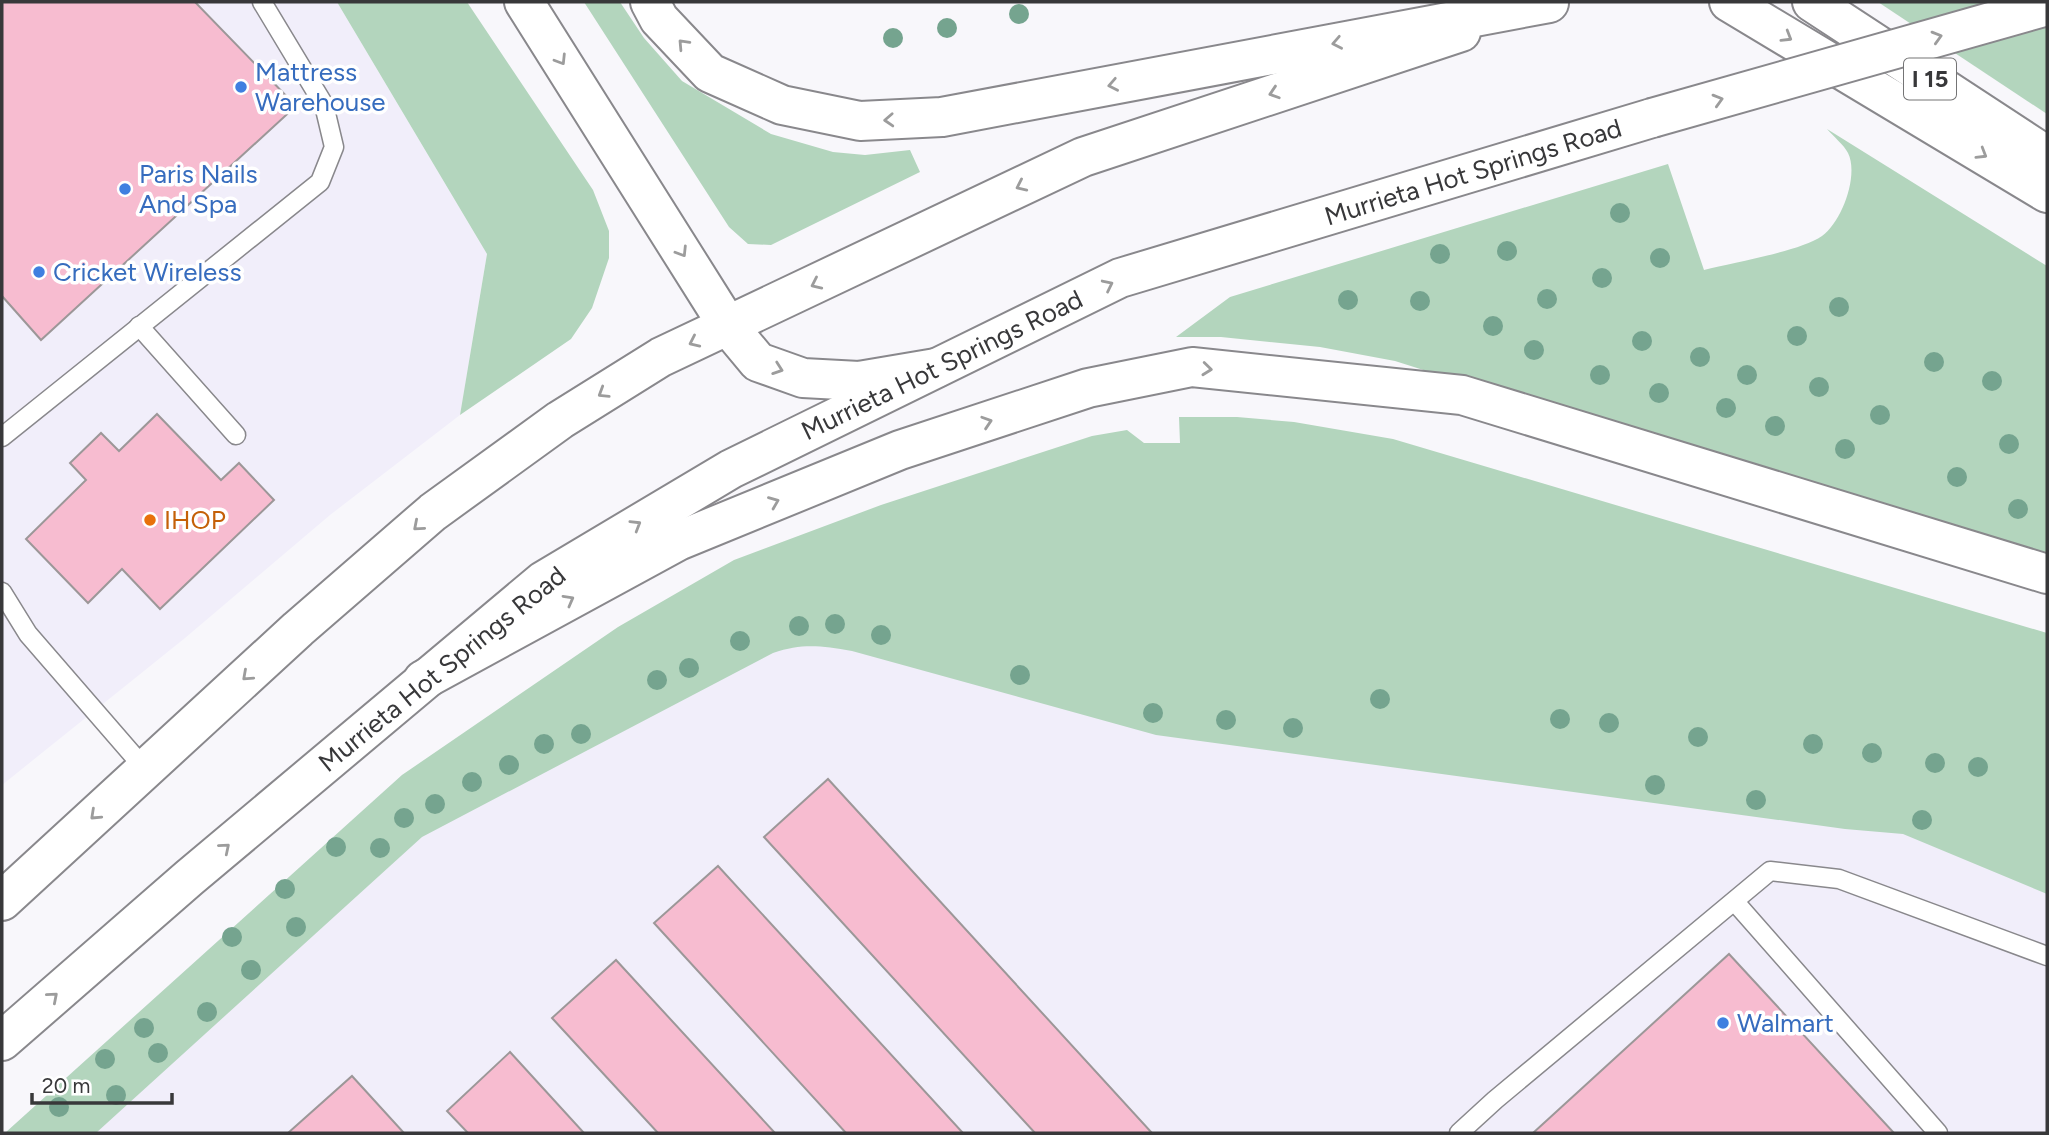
<svg xmlns="http://www.w3.org/2000/svg" width="2049" height="1135" font-family="Figtree,sans-serif">
<rect width="100%" height="100%" fill="#f8f7fb"/>
<g fill="#f1eefa">
<polygon points="2,2 337,2 487,254 460,415 330,515 185,638 2,785"/>
<polygon points="862,584 2047,780 2047,1133 5,1133 402,775"/>
</g>
<g fill="#b3d5bd">
<polygon points="337,2 467,2 593,190 609,231 609,258 592,308 571,339 460,415 487,254"/>
<polygon points="584,2 620,2 644,38 682,81 771,134 833,152 865,155 910,150 920,172 771,245 748,244 729,227"/>
<polygon points="1878,2 2047,2 2047,114"/>
<path d="M1827,129l220,137v291l-532,-158 -120,-38 -75,-14 -99,-10h-45l54,-40 438,-133 36,106c31,-8 94,-18 118,-34 20,-14 37,-61 26,-83 -4,-8 -15,-17 -21,-24z"/>
<path d="M1179,417h58l57,5 99,17 654,194v261l-144,-60 -58,-5 -689,-94 -304,-84c-31,-5 -49,-8 -79,2l-351,184 -326,296h-91l397,-358 216,-148 116,-67 147,-55 211,-69 35,-6 17,13h36z"/>
</g>
<g fill="#f7bcd0" stroke="#9c9798" stroke-width="2">
<polygon points="2,2 195,2 296,106 41,340 2,296"/>
<polygon points="157,414 221,480 239,463 274,500 160,609 122,569 88,603 26,539 86,480 70,463 101,433 119,451"/>
<polygon points="828,779 1152,1133 1035,1133 764,837"/>
<polygon points="718,866 963,1133 846,1133 654,923"/>
<polygon points="1729,954 1894,1133 1533,1133"/>
<polygon points="616,960 775,1133 658,1133 552,1018"/>
<polygon points="510,1052 584,1133 468,1133 447,1111"/>
<polygon points="352,1076 404,1133 288,1133"/>
</g>
<g fill="none" stroke-linecap="round" stroke-linejoin="round">
<defs>
<g id="lane">
<polyline points="139,326 236,435"/>
<polyline points="2,437 320,182 334,147 324,105 262,2"/>
<polyline points="2,592 28,634 145,769"/>
<polyline points="1735,902 1938,1133"/>
<polyline points="1459,1133 1495,1100 1770,871 1839,879 2047,956"/>
</g>
<g id="primary">
<polyline points="2,901 298,629 433,512 560,420 661,357 1083,157 1461,32"/>
<polyline points="2,1041 189,878 543,581 731,469 1120,278 1652,118"/>
</g>
<g id="highway">
<polyline points="524,2 728,326 758,362 803,378 859,381 936,368"/>
<polyline points="650,2 659,19 710,73 782,105 860,121 942,117 1549,3"/>
<polyline points="1729,2 2047,193"/>
<polyline points="1812,2 2047,156"/>
<polyline points="423,680 678,541 900,450 1088,388 1192,367 1462,395 2047,574"/>
</g>
</defs>
<use href="#lane" stroke="#89888c" stroke-width="21"/>
<use href="#primary" stroke="#89888c" stroke-width="42"/>
<use href="#highway" stroke="#89888c" stroke-width="42"/>
<use href="#lane" stroke="#fff" stroke-width="18"/>
<use href="#primary" stroke="#fff" stroke-width="38"/>
<use href="#highway" stroke="#fff" stroke-width="38"/>
<defs>
<polyline id="primary-bridge" points="1652,118 2047,6"/>
</defs>
<use href="#primary-bridge" stroke="#89888c" stroke-width="42" stroke-linecap="butt"/>
<use href="#primary-bridge" stroke="#fff" stroke-width="38"/>
</g>
<g fill="#75a48f">
<circle cx="1019" cy="14" r="10"/>
<circle cx="947" cy="28" r="10"/>
<circle cx="893" cy="38" r="10"/>
<circle cx="1620" cy="213" r="10"/>
<circle cx="1507" cy="251" r="10"/>
<circle cx="1440" cy="254" r="10"/>
<circle cx="1660" cy="258" r="10"/>
<circle cx="1602" cy="278" r="10"/>
<circle cx="1547" cy="299" r="10"/>
<circle cx="1348" cy="300" r="10"/>
<circle cx="1420" cy="301" r="10"/>
<circle cx="1839" cy="307" r="10"/>
<circle cx="1493" cy="326" r="10"/>
<circle cx="1797" cy="336" r="10"/>
<circle cx="1642" cy="341" r="10"/>
<circle cx="1534" cy="350" r="10"/>
<circle cx="1700" cy="357" r="10"/>
<circle cx="1934" cy="362" r="10"/>
<circle cx="1600" cy="375" r="10"/>
<circle cx="1747" cy="375" r="10"/>
<circle cx="1992" cy="381" r="10"/>
<circle cx="1819" cy="387" r="10"/>
<circle cx="1659" cy="393" r="10"/>
<circle cx="1726" cy="408" r="10"/>
<circle cx="1880" cy="415" r="10"/>
<circle cx="1775" cy="426" r="10"/>
<circle cx="2009" cy="444" r="10"/>
<circle cx="1845" cy="449" r="10"/>
<circle cx="1957" cy="477" r="10"/>
<circle cx="2018" cy="509" r="10"/>
<circle cx="835" cy="624" r="10"/>
<circle cx="799" cy="626" r="10"/>
<circle cx="881" cy="635" r="10"/>
<circle cx="740" cy="641" r="10"/>
<circle cx="689" cy="668" r="10"/>
<circle cx="1020" cy="675" r="10"/>
<circle cx="657" cy="680" r="10"/>
<circle cx="1380" cy="699" r="10"/>
<circle cx="1153" cy="713" r="10"/>
<circle cx="1560" cy="719" r="10"/>
<circle cx="1226" cy="720" r="10"/>
<circle cx="1609" cy="723" r="10"/>
<circle cx="1293" cy="728" r="10"/>
<circle cx="581" cy="734" r="10"/>
<circle cx="1698" cy="737" r="10"/>
<circle cx="544" cy="744" r="10"/>
<circle cx="1813" cy="744" r="10"/>
<circle cx="1872" cy="753" r="10"/>
<circle cx="1935" cy="763" r="10"/>
<circle cx="509" cy="765" r="10"/>
<circle cx="1978" cy="767" r="10"/>
<circle cx="472" cy="782" r="10"/>
<circle cx="1655" cy="785" r="10"/>
<circle cx="1756" cy="800" r="10"/>
<circle cx="435" cy="804" r="10"/>
<circle cx="404" cy="818" r="10"/>
<circle cx="1922" cy="820" r="10"/>
<circle cx="336" cy="847" r="10"/>
<circle cx="380" cy="848" r="10"/>
<circle cx="285" cy="889" r="10"/>
<circle cx="296" cy="927" r="10"/>
<circle cx="232" cy="937" r="10"/>
<circle cx="251" cy="970" r="10"/>
<circle cx="207" cy="1012" r="10"/>
<circle cx="144" cy="1028" r="10"/>
<circle cx="158" cy="1053" r="10"/>
<circle cx="105" cy="1059" r="10"/>
<circle cx="116" cy="1095" r="10"/>
<circle cx="59" cy="1107" r="10"/>
</g>
<defs><path id="oneway-chevron" d="M-2-3.5L2.5 0L-2 3.5" fill="none" stroke-width="1.6" stroke-linecap="round" stroke-linejoin="round" transform="scale(1.75)"/></defs>
<g stroke="#9c9c9c">
<use href="#oneway-chevron" transform="translate(1787 37) rotate(31)"/>
<use href="#oneway-chevron" transform="translate(1937 37) rotate(-16)"/>
<use href="#oneway-chevron" transform="translate(1337 43) rotate(169)"/>
<use href="#oneway-chevron" transform="translate(683 44) rotate(-133)"/>
<use href="#oneway-chevron" transform="translate(561 60) rotate(58)"/>
<use href="#oneway-chevron" transform="translate(1113 85) rotate(169)"/>
<use href="#oneway-chevron" transform="translate(1274 93) rotate(162)"/>
<use href="#oneway-chevron" transform="translate(1718 100) rotate(-16)"/>
<use href="#oneway-chevron" transform="translate(889 120) rotate(177)"/>
<use href="#oneway-chevron" transform="translate(1982 154) rotate(31)"/>
<use href="#oneway-chevron" transform="translate(1021 186) rotate(155)"/>
<use href="#oneway-chevron" transform="translate(682 252) rotate(58)"/>
<use href="#oneway-chevron" transform="translate(816 284) rotate(155)"/>
<use href="#oneway-chevron" transform="translate(1108 285) rotate(-26)"/>
<use href="#oneway-chevron" transform="translate(694 342) rotate(155)"/>
<use href="#oneway-chevron" transform="translate(778 369) rotate(19)"/>
<use href="#oneway-chevron" transform="translate(1207 369) rotate(6)"/>
<use href="#oneway-chevron" transform="translate(603 393) rotate(148)"/>
<use href="#oneway-chevron" transform="translate(987 422) rotate(-18)"/>
<use href="#oneway-chevron" transform="translate(774 502) rotate(-22)"/>
<use href="#oneway-chevron" transform="translate(636 525) rotate(-31)"/>
<use href="#oneway-chevron" transform="translate(418 526) rotate(139)"/>
<use href="#oneway-chevron" transform="translate(569 600) rotate(-29)"/>
<use href="#oneway-chevron" transform="translate(247 676) rotate(138)"/>
<use href="#oneway-chevron" transform="translate(95 815) rotate(137)"/>
<use href="#oneway-chevron" transform="translate(225 848) rotate(-40)"/>
<use href="#oneway-chevron" transform="translate(53 997) rotate(-41)"/>
</g>
<g fill="#3f7fe0" stroke="#fff" stroke-width="2.5">
<circle cx="241" cy="87" r="7"/>
<circle cx="125" cy="189" r="7"/>
<circle cx="39" cy="272" r="7"/>
<circle cx="1723" cy="1023" r="7"/>
</g>
<circle fill="#e8710a" stroke="#fff" stroke-width="2.5" cx="150" cy="520" r="7"/>
<g text-anchor="middle" stroke-width="7" stroke-linejoin="round" paint-order="stroke">
<rect fill="#fff" stroke="#747475" stroke-width="2" x="1904" y="58.5" width="52" height="41" rx="5"/>
<g font-size="24" font-weight="bold" fill="#38383a">
<text x="1930" y="87">I 15</text>
</g>
<g font-size="26" fill="#366cbe" stroke="#fff" text-anchor="start">
<text x="255" y="81">Mattress<tspan x="255" dy="30">Warehouse</tspan></text>
<text x="139" y="183">Paris Nails<tspan x="139" dy="30">And Spa</tspan></text>
<text x="53" y="281">Cricket Wireless</text>
<text x="1737" y="1032">Walmart</text>
</g>
<g font-size="26" fill="#38383a" stroke="#fff">
<text transform="translate(1473 172) rotate(-17)" y="9">Murrieta Hot Springs Road</text>
<text transform="translate(942 365) rotate(-26)" y="9">Murrieta Hot Springs Road</text>
<text transform="translate(442 669) rotate(-39)" y="9">Murrieta Hot Springs Road</text>
</g>
<g font-size="26" fill="#c56008" stroke="#fff" text-anchor="start">
<text x="164" y="529">IHOP</text>
</g>
</g>
<rect width="2049" height="1135" fill="none" stroke="#38383a" stroke-width="7"/>
<path d="M32 1093v10h140v-10" fill="none" stroke="#38383a" stroke-width="3.5"/>
<text x="42" y="1093" font-size="21" fill="#38383a" stroke="#ffffff" stroke-width="5" paint-order="stroke">20 m</text>
</svg>
